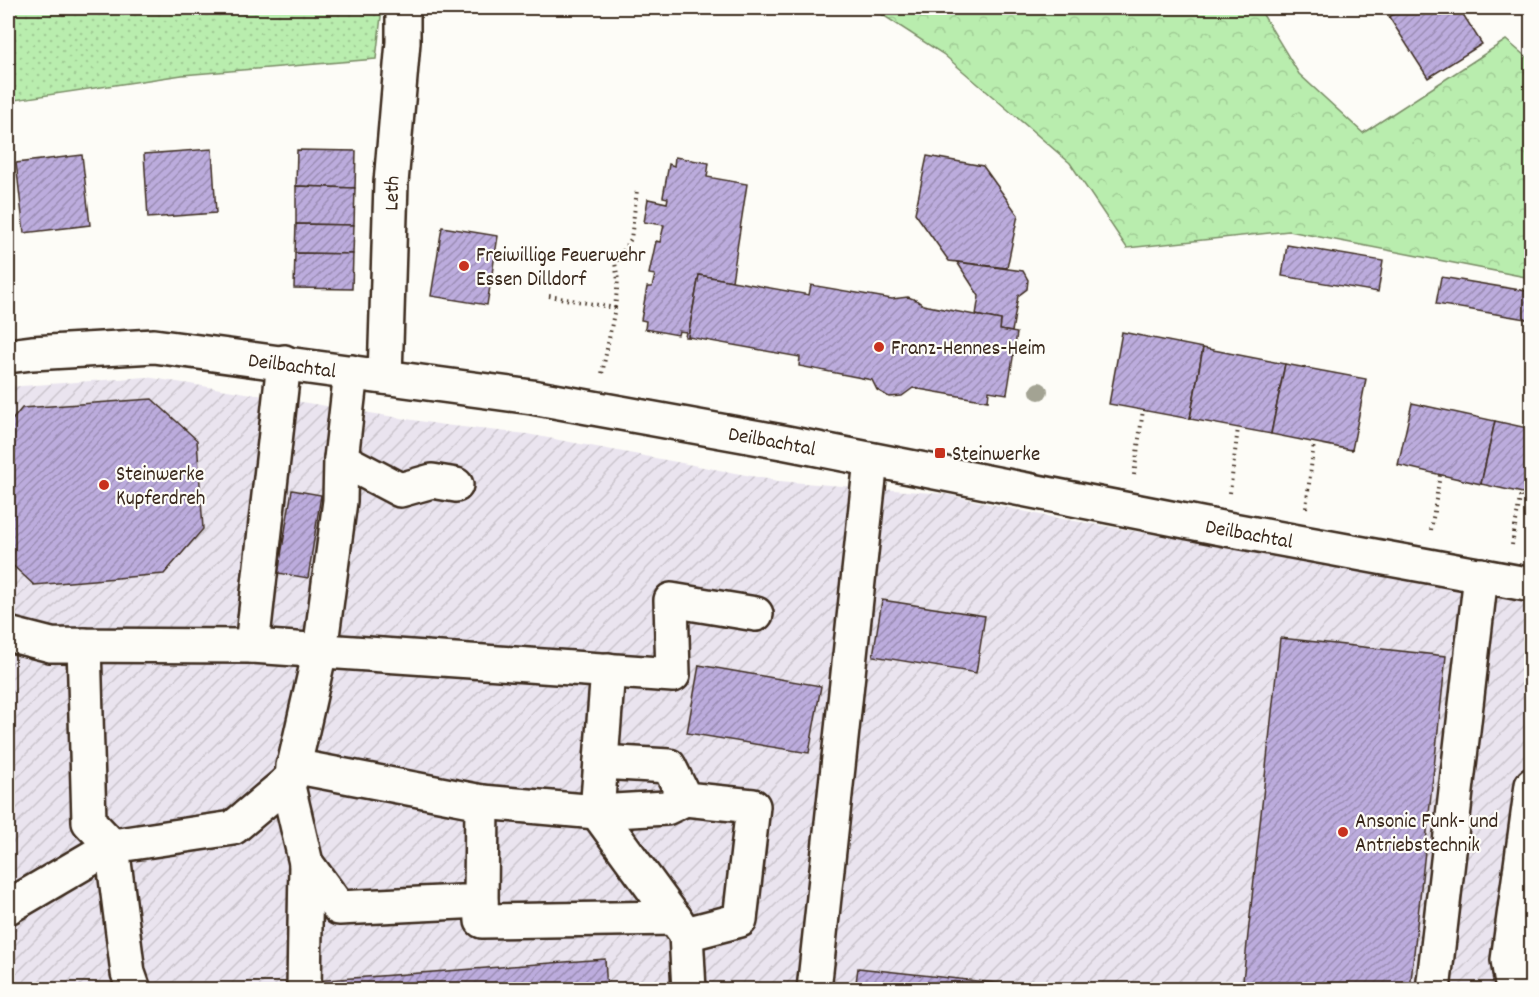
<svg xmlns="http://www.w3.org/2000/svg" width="1539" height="997" font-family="Dekko,sans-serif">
<defs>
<pattern id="industrial-furrows" width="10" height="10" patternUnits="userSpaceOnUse" patternTransform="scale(1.5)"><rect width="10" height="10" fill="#eae4ef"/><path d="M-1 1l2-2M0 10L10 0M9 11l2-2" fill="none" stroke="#cac4cc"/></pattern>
<pattern id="grass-dots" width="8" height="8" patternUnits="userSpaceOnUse" patternTransform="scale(1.5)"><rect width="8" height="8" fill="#b9edae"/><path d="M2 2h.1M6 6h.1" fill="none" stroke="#a0cb95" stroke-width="1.8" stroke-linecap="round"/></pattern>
<pattern id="forest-crowns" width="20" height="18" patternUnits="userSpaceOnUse" patternTransform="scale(1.5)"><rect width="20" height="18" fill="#b9edae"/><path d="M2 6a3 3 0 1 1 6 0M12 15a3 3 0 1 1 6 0" fill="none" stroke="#a0cb95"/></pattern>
<pattern id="building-hatch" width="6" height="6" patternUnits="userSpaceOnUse" patternTransform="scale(1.5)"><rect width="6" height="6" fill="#bcacdd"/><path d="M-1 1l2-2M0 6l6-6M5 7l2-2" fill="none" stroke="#9a8cb3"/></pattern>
</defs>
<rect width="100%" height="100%" fill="#fdfcf7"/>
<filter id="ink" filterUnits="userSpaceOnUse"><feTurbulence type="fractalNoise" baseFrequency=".0167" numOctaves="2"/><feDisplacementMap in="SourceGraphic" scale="12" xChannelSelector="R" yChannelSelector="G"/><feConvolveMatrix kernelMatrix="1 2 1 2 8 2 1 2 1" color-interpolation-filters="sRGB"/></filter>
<g filter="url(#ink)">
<polygon fill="url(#industrial-furrows)" points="146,377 444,425 527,434 778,481 945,494 1045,516 1531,598 1531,989 8,990 8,387"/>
<polygon fill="url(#grass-dots)" stroke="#7a8c66" stroke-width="1.5" points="8,8 382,8 376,59 182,75 8,101"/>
<polygon fill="url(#forest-crowns)" stroke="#7a8c66" stroke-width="1.5" points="872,8 1259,8 1299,74 1363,133 1506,40 1531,61 1531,278 1289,231 1127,248 1070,163 943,54"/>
<g fill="url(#building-hatch)" stroke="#3b2a1e" stroke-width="1.5">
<polygon points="1404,8 1459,8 1482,44 1428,78 1389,17"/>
<polygon points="212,149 216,213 148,218 144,154"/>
<polygon points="297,150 356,151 355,188 296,186"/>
<polygon points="82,155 90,225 24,233 16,163"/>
<polygon points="927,156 983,166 1018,215 1007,268 949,261 915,213"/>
<polygon points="675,157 709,163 707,177 747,184 732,281 699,275 688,337 685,337 686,332 679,331 678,335 645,329 646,321 641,320 647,287 652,287 655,275 649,274 656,241 660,242 664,225 644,222 648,199 667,203 668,198 663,197 669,164 674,166"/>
<polygon points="296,186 355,188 354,225 296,224"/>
<polygon points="296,224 354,225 353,254 295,253"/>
<polygon points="442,227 498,236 487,305 431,296"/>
<polygon points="1287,245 1383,261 1378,292 1282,276"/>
<polygon points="295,253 353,254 352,289 294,288"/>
<polygon points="957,262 1023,271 1028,280 1027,289 1018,296 1012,332 1000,330 1001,320 976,315 979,296"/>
<polygon points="699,275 809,295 811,285 892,299 908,297 916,300 923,305 1001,320 1000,330 1017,333 1007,394 989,391 988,401 913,388 902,396 889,397 877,390 872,380 799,366 800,357 688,337"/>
<polygon points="1441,277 1532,292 1532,320 1436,304"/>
<polygon points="1122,332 1203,348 1190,419 1109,404"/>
<polygon points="1203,348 1285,364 1271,434 1190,419"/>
<polygon points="1285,364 1366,379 1352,450 1271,434"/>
<polygon points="152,399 197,440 203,529 164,574 34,585 8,561 8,425 22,408"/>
<polygon points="1412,403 1495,421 1481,484 1398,465"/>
<polygon points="1495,421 1532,429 1532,495 1481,484"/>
<polygon points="292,490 321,495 308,578 278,573"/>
<polygon points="882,600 985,616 976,673 873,656"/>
<polygon points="1280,638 1446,656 1410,990 1242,990"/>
<polygon points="699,665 821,686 809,753 687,733"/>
<polygon points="605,959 607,990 314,990 313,981"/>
<polygon points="858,968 1060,990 855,990"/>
</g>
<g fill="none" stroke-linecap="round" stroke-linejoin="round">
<defs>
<g id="minor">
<path id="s1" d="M8,356l24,-3 122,-7 378,51 250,45 434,85 316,58"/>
<path id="s2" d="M385,377l6,-194 12,-141v-34"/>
<polyline points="341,459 400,490 432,481 456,485"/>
<polyline points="8,634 51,645 252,646 673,675 671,600 756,614"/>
<polyline points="84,645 89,822 112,846 128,973 134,990"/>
<polyline points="252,646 284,362"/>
<polyline points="601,762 669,766 685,799 753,806 740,920 686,934"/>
<polyline points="287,782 306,863 339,908 481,901 482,802 293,766"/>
<polyline points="482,802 597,812 608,670"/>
<polyline points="597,812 686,934 689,990"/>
<polyline points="597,812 666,808 685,799"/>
<polyline points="481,901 482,921 675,918"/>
<polyline points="8,907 112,846 233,828 291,779 320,651 340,501 341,459 351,372"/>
<polyline points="304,990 306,863"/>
<polyline points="814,990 871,460"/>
<polyline points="1433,990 1481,575"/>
<polyline points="1513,990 1508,960 1532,785"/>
</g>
</defs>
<use href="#minor" stroke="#3b2a1e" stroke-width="38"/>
<g stroke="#3b2a1e" stroke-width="4" stroke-dasharray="1.5 4.5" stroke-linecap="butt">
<polyline points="549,296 615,308 602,374"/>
<polyline points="615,308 618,280 615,263 631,239 637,190"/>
<polyline points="1134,475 1143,410"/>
<polyline points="1230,493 1238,428"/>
<polyline points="1306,508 1314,443"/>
<polyline points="1431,530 1440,475"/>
<polyline points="1512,545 1521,492"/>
</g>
<use href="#minor" stroke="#fdfcf7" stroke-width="33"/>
</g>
<circle fill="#a3a393" cx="1039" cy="391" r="9"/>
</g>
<g fill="#c8321e" stroke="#fdfcf7" stroke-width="2">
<circle cx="464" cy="266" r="6"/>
<circle cx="879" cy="347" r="6"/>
<rect x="934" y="447" width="12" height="12" rx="3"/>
<circle cx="104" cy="485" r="6"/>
<circle cx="1343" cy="832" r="6"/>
</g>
<g text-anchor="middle" stroke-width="4.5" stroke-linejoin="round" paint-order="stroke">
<g font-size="21" fill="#3b2a1e" stroke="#fdfcf7">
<text dy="7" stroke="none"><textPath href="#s2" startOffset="184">Leth</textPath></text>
<text dy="7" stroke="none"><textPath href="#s1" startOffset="286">Deilbachtal</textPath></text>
<text dy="7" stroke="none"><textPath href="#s1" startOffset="772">Deilbachtal</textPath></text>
<text dy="7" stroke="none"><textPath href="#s1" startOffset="1258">Deilbachtal</textPath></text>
</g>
<g font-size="21" fill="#3b2a1e" stroke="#fdfcf7" text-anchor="start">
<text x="476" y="261">Freiwillige Feuerwehr<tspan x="476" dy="24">Essen Dilldorf</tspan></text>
<text x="891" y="354">Franz-Hennes-Heim</text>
<text x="952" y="460">Steinwerke</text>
<text x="116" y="480">Steinwerke<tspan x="116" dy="24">Kupferdreh</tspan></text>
<text x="1355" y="827">Ansonic Funk- und<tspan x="1355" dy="24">Antriebstechnik</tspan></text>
</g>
</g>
<rect width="1539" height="997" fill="none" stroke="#fdfcf7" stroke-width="30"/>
<rect x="15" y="15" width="1509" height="967" fill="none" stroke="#3b2a1e" stroke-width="2" filter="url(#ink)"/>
</svg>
